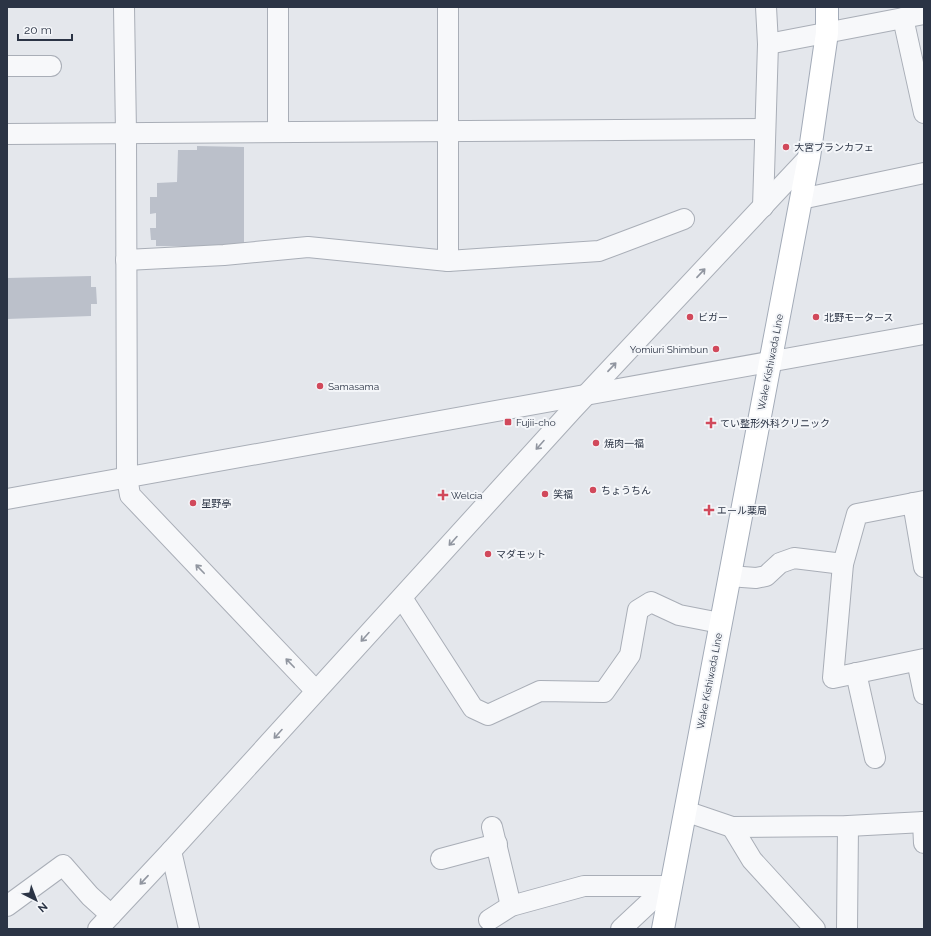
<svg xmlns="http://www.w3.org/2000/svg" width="931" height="936" font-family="Raleway,'Noto Sans JP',sans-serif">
<rect width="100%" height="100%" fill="#e4e7ec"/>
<g fill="#bbc0ca">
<polygon points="197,146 244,147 244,247 156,246 156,240 151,240 150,228 156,228 156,213 150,214 150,197 157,197 157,183 177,182 178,150 197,150"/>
<polygon points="91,276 91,287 96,287 97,304 91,304 91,316 7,319 7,278"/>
</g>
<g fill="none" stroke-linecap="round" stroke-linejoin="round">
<defs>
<g id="minor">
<polyline points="124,7 126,133 127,477 130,495 316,691"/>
<polyline points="448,7 448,261"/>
<polyline points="903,18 924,113"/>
<polyline points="768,44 924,14"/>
<polyline points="7,66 51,66"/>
<polyline points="278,132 278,7"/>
<polyline points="7,134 765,129"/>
<polyline points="801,199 924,173"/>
<polyline points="763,207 768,44 766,7"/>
<polyline points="126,260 224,255 308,247 448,261 599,251 684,219"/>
<polyline points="7,499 924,334"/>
<polyline points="924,501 857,514 843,564 833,678 924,659"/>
<polyline points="913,503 924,567"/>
<polyline points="729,576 756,578 766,576 780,563 794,558 843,564"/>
<polyline points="402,598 473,708 488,715 540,691 604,692 630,655 638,610 651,602 679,615 720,623"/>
<polyline points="917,661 924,694"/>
<polyline points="856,673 875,758"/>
<polyline points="685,811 732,827 848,826 924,822"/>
<polyline points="923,822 924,843"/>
<polyline points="492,827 511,906"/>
<polyline points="732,827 752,860 815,929"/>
<polyline points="171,851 189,929"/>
<polyline points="441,859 497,844"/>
<polyline points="7,906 63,865 90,896 111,915"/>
<polyline points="489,920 511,906 584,886 671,886"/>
<polyline points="98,929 171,851 572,410 809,157"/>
<polyline points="621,929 667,886"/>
<polyline points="847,929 848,826"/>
</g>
<polyline id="major" points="663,929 809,157 827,33 827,7"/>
</defs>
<use href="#minor" stroke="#a9aeb7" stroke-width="22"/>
<use href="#major" stroke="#a3abb8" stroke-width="24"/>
<use href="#minor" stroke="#f7f8fa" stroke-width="20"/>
<use href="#major" stroke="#fff" stroke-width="22"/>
</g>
<defs><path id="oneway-shaft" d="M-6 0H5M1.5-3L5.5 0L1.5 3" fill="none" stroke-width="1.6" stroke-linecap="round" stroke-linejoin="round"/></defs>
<g stroke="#9196a0">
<use href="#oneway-shaft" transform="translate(701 273) rotate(-47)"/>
<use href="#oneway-shaft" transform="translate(612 367) rotate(-47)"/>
<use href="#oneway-shaft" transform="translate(540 445) rotate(132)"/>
<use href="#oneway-shaft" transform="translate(453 541) rotate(132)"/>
<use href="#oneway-shaft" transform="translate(200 569) rotate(-134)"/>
<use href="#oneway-shaft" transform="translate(365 637) rotate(132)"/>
<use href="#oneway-shaft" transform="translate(290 663) rotate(-134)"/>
<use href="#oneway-shaft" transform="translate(278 734) rotate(132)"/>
<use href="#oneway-shaft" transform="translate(144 880) rotate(133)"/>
</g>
<g fill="#d1495b" stroke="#f4f6f9" stroke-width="1.5">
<circle cx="786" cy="147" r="4"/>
<circle cx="690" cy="317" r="4"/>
<circle cx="816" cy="317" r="4"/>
<circle cx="716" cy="349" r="4"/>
<circle cx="320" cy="386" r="4"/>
<rect x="504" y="418" width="8" height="8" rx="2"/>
<path d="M709 417h4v4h4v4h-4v4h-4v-4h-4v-4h4z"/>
<circle cx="596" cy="443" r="4"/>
<circle cx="593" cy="490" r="4"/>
<circle cx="545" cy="494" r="4"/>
<path d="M441 489h4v4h4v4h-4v4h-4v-4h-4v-4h4z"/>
<circle cx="193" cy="503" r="4"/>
<path d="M707 504h4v4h4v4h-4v4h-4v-4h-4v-4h4z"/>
<circle cx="488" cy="554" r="4"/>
</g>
<g text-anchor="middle" stroke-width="4" stroke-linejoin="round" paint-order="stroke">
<g font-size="10" fill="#2b3445" stroke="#f4f6f9" text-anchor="start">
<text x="794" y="151">大宮ブランカフェ</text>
<text x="698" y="321">ビガー</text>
<text x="824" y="321">北野モータース</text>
<text x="708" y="353" text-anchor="end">Yomiuri Shimbun</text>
<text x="328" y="390">Samasama</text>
<text x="516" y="426">Fujii-cho</text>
<text x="720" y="427">てい整形外科クリニック</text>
<text x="604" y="447">焼肉一福</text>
<text x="601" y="494">ちょうちん</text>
<text x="553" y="498">笑福</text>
<text x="451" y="499">Welcia</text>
<text x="201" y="507">星野亭</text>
<text x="717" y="514">エール薬局</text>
<text x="496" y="558">マダモット</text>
</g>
<g font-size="10" fill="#2b3445" stroke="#f4f6f9">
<text transform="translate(770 362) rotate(-79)" y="4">Wake Kishiwada Line</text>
<text transform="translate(709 681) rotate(-79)" y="4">Wake Kishiwada Line</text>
</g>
</g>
<rect width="931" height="936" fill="none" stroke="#2b3445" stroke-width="16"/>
<g transform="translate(36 900) rotate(138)" stroke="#f4f6f9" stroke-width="3" paint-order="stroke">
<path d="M0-3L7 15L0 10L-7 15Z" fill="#2b3445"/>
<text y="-6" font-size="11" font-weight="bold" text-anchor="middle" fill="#2b3445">N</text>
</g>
<path d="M18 34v6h54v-6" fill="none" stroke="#2b3445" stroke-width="2"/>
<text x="24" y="34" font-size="12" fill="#2b3445" stroke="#f4f6f9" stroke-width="3" paint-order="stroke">20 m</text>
</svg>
